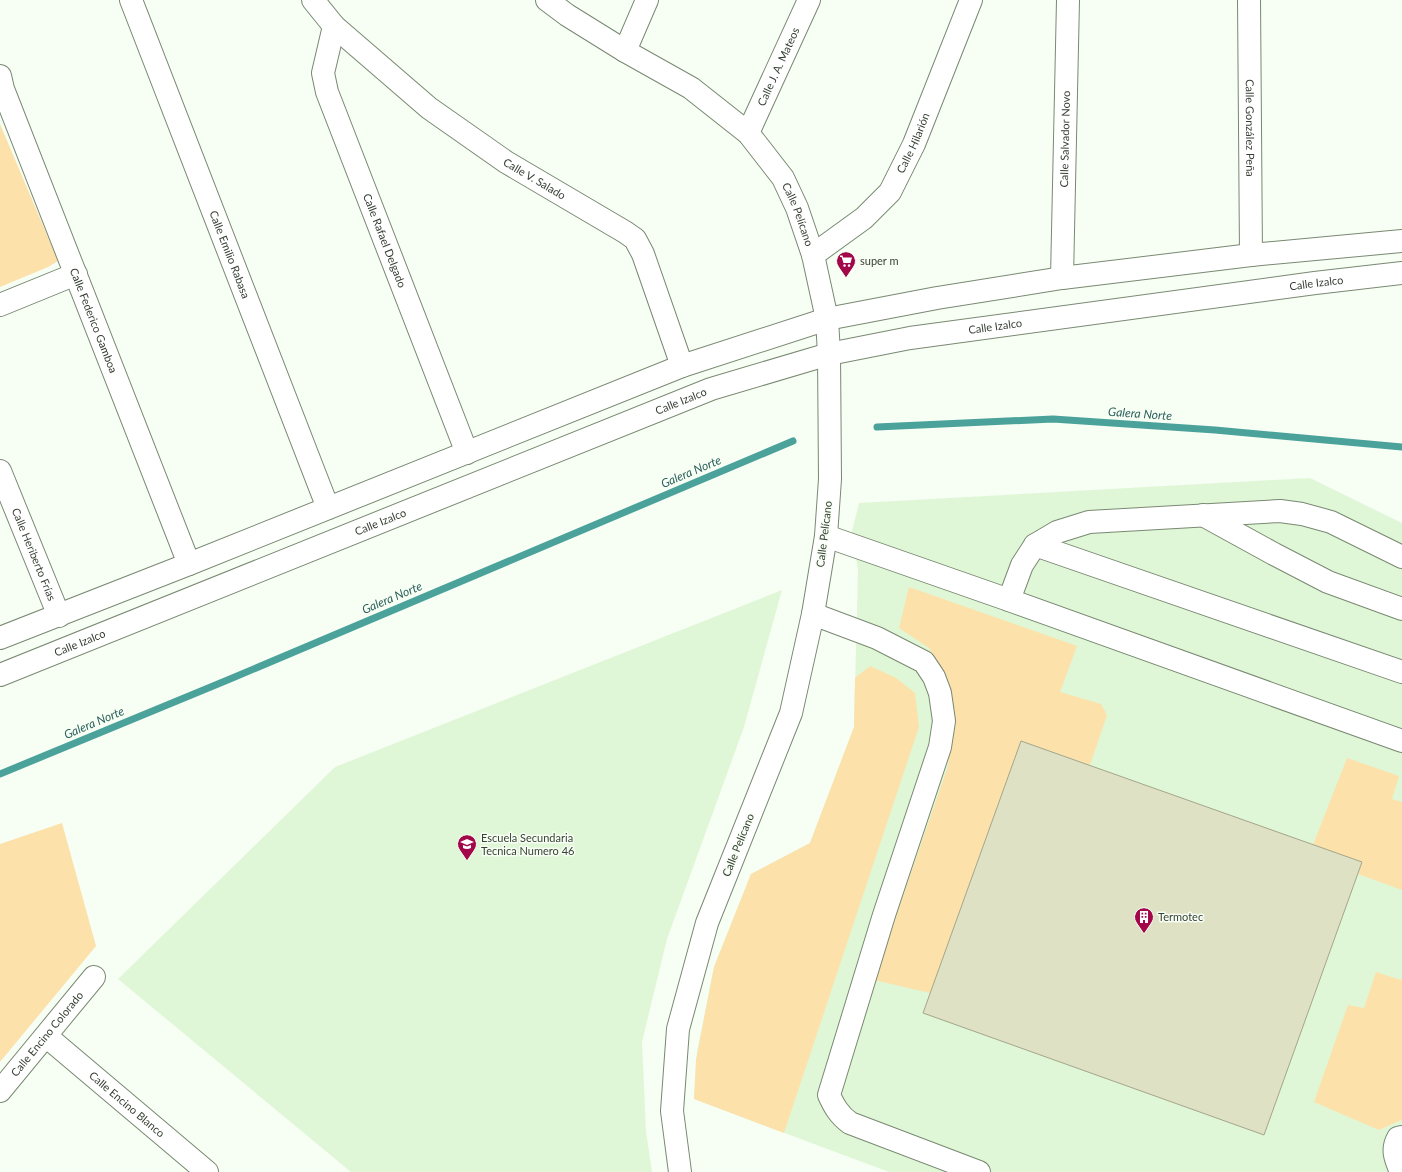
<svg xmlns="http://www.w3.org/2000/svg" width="1402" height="1172" font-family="Lato,sans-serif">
<rect width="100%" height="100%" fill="#f7fef4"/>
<g fill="#e0f7d7">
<polygon points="1310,478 1402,523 1402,977 1379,1130 1402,1120 1402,1172 889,1172 694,1099 697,1052 714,967 751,874 810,843 854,727 858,570 852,531 859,503"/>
<polygon points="782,590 744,727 667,939 642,1042 646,1131 652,1172 351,1172 118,979 335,767"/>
</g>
<g fill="#fce1aa">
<polygon points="0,124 58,261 48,267 0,287"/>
<polygon points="909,587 1077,646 1060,692 1101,704 1107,715 1090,765 1021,741 930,993 874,980 948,766 953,721 949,690 929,648 899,628"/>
<polygon points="870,666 896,678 915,693 919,727 784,1133 694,1099 696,1060 714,967 751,874 810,843 854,727 855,678"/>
<polygon points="1347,758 1399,776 1392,799 1402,802 1402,890 1358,874 1362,862 1313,845"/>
<polygon points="62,823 96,946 0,1062 0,844"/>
<polygon points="1376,972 1401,980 1402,977 1402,1120 1379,1130 1314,1102 1348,1005 1364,1008"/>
</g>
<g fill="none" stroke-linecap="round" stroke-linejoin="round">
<g stroke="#4aa29a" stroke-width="7">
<polyline points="877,427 1053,419 1215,430 1402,447"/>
<polyline points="0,774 230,679 793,441"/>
</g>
</g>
<polygon fill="#dfe1c4" stroke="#a3a58a" points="1021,741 1362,862 1264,1135 923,1013"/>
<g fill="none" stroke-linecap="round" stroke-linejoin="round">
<defs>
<g id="minor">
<path id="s1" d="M131,0l197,508"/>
<path id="s2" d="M313,0l21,26 95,82 77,54 119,70 10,7 8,15 39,112"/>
<path id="s3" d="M1249,0l2,255"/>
<path id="s4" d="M334,26l-11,47 4,19 140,361"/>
<polyline points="625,51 647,0"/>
<path id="s5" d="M0,76l3,13 186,475"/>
<path id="s6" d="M748,133l61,-133"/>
<path id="s7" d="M813,255l51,-37 26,-26 24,-48 57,-144"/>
<path id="s8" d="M1062,278l6,-278"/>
<polyline points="0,305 76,274"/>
<path id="s9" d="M0,471l59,145"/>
<polyline points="1203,515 1274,554 1328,582 1402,609"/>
<polyline points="826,536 1009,600 1402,741"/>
<polyline points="1035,545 1402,672"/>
<polyline points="1009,600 1022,565 1035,545 1057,532 1089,522 1280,511 1302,514 1331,522 1402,557"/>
<path d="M813,614l64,24 47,24 10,15 6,16 4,28 -4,26 -56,168 -55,180c5,11 10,20 21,28l129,49"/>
<path id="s10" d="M46,1036l161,136"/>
<path id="s11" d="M0,1091l94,-114"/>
<path d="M1401,1172c-5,-12 -10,-22 -3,-34l4,-1"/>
</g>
<g id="major">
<path id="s12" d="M547,0l20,15 58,36 66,37 57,45 35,45 14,30 16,47 14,64 2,35 1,125 -4,57 -13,78 -22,99 -84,210 -29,106 -6,82 8,61"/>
<polyline points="0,638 189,564 682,366 827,319 937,298 1062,278 1251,255 1402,241"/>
<path id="s13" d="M0,675l711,-286 118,-35 81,-16 405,-55 87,-10"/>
</g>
</defs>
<use href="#minor" stroke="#798972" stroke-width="24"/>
<use href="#major" stroke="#798972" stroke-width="24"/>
<use href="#minor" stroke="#fff" stroke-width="22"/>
<use href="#major" stroke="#fff" stroke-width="22"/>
</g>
<defs>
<symbol id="supermarket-pin" viewBox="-11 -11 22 30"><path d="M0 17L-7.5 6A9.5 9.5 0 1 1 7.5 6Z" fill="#a10749" stroke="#f7fef4"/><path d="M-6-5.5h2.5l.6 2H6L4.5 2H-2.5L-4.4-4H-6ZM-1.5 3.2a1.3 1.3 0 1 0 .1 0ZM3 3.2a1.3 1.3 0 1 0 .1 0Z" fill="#fff"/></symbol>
<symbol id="school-pin" viewBox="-11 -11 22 30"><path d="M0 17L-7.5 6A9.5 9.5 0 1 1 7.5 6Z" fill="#a10749" stroke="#f7fef4"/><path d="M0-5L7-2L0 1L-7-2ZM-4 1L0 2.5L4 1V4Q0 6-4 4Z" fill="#fff"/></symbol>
<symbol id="building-pin" viewBox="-11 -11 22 30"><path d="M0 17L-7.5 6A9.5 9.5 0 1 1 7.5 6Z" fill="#a10749" stroke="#f7fef4"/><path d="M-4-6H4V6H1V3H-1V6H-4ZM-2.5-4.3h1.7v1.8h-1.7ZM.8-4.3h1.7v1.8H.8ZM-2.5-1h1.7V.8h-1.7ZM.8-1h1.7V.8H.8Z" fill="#fff"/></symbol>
</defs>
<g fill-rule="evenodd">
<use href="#supermarket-pin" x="835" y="250" width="22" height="30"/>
<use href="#school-pin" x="456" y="833" width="22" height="30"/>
<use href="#building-pin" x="1133" y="906" width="22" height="30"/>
</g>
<g text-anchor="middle" stroke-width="3" stroke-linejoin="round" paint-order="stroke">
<g font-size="11" fill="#383f35" stroke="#f7fef4">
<text dy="4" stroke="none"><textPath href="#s6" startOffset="73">Calle J. A. Mateos</textPath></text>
<text dy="4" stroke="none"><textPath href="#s3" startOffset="128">Calle González Peña</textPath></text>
<text dy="4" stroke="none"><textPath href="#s8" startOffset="139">Calle Salvador Novo</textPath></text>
<text dy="4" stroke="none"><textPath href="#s7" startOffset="154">Calle Hilarión</textPath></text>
<text dy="4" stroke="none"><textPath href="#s2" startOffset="286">Calle V. Salado</textPath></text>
<text dy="4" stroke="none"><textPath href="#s12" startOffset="338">Calle Pelícano</textPath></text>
<text dy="4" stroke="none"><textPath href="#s4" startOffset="227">Calle Rafael Delgado</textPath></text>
<text dy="4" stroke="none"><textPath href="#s1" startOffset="273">Calle Emilio Rabasa</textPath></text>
<text dy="4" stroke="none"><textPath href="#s13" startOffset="1382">Calle Izalco</textPath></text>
<text dy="4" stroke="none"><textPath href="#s5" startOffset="262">Calle Federico Gamboa</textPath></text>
<text dy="4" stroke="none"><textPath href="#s13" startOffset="1058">Calle Izalco</textPath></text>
<text dy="4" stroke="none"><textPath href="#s13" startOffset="734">Calle Izalco</textPath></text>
<text dy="4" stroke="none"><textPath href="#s13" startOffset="410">Calle Izalco</textPath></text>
<text transform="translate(824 534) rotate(-83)" y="4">Calle Pelícano</text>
<text dy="4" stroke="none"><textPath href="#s9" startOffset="90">Calle Heriberto Frías</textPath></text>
<text dy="4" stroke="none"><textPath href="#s13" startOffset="86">Calle Izalco</textPath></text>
<text transform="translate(738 845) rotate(-68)" y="4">Calle Pelícano</text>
<text dy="4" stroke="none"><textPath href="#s11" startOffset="74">Calle Encino Colorado</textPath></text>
<text dy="4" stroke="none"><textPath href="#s10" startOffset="106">Calle Encino Blanco</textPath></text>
</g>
<g font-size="11" fill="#383f35" stroke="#f7fef4" text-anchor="start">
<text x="860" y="265">super m</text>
<text x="481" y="842">Escuela Secundaria<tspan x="481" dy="13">Tecnica Numero 46</tspan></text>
<text x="1158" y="921">Termotec</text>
</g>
<g font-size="12" font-style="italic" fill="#2c605c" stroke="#f7fef4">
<text transform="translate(1140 414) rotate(4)" y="4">Galera Norte</text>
<text transform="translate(691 472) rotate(-23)" y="4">Galera Norte</text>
<text transform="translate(392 598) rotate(-23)" y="4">Galera Norte</text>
<text transform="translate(94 723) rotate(-23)" y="4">Galera Norte</text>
</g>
</g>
</svg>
